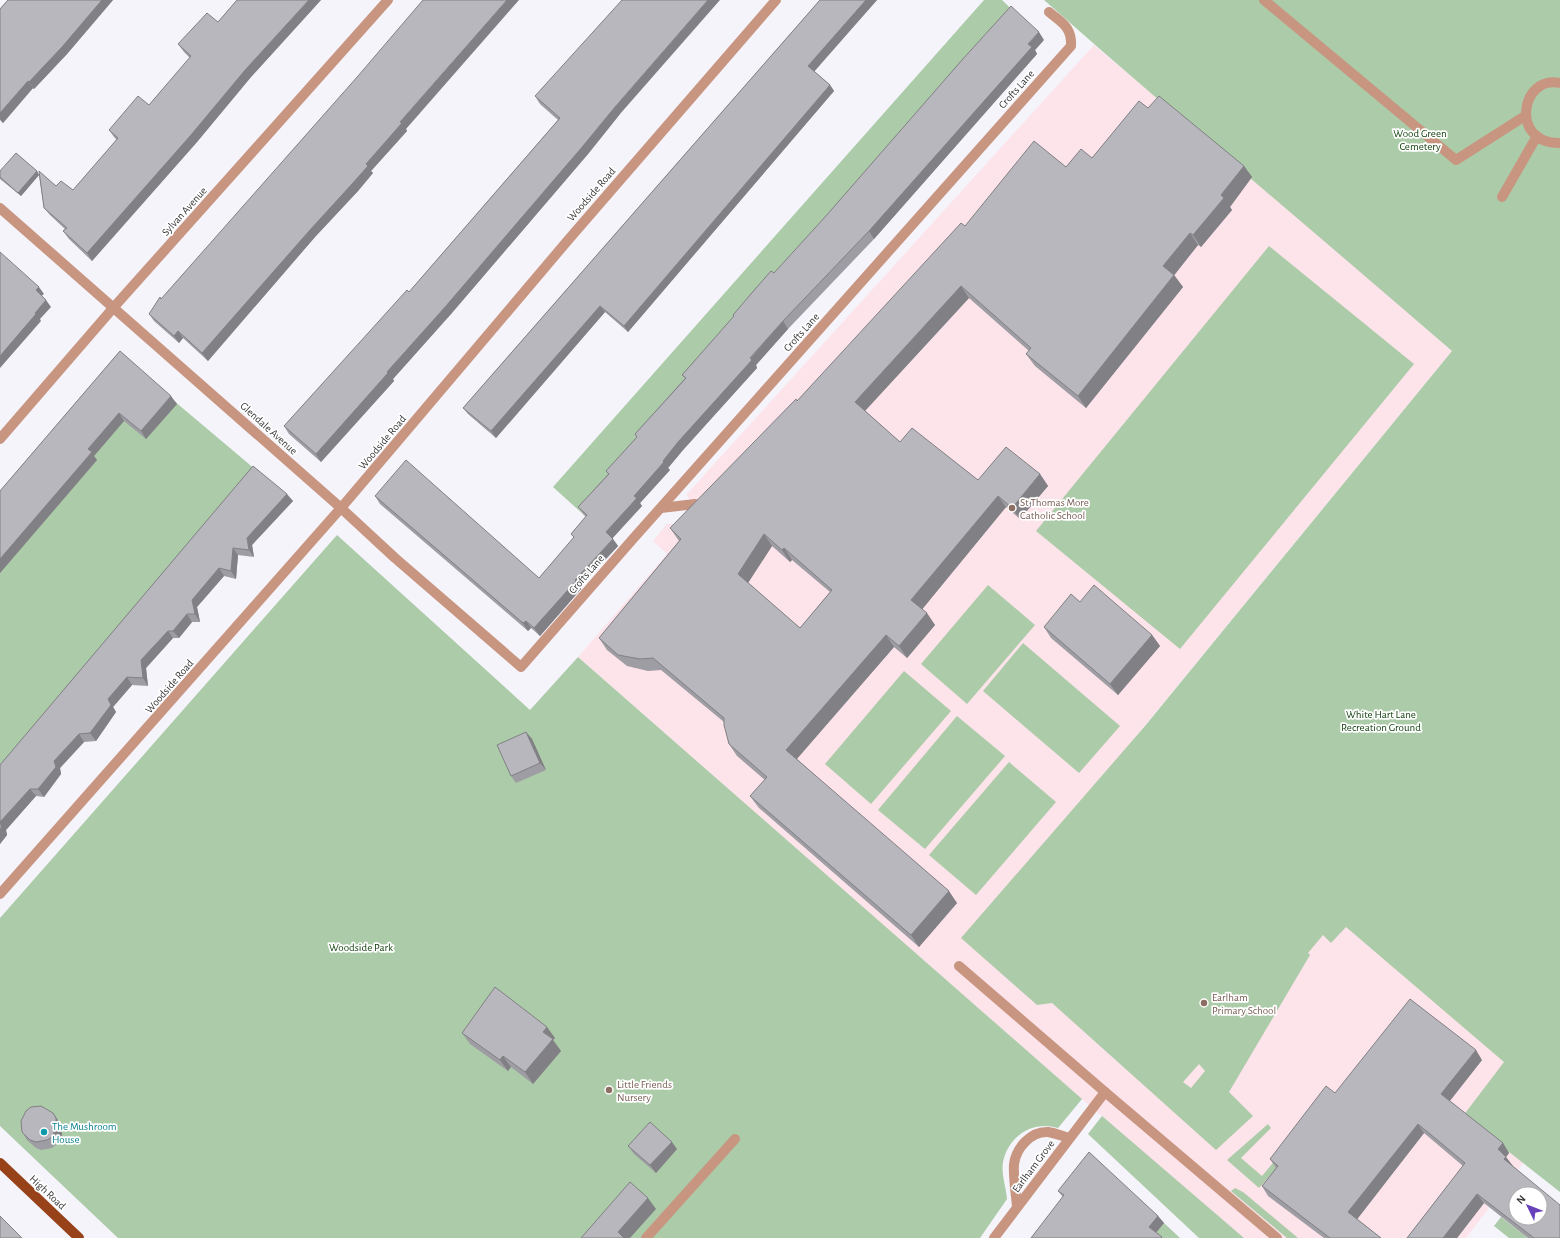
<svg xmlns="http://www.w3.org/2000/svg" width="1560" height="1238" font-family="'Alegreya Sans',sans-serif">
<rect width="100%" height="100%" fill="#f5f4fb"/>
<polygon fill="#fde3ea" points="1094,45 1252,177 1452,351 1133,740 1504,1062 1533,1150 1466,1238 1244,1238 1076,1094 578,657 667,554 653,541 667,524 676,524 695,504 686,495"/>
<g fill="#accba8" fill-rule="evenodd">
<polygon points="984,0 1002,0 1021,18 584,515 553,487"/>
<path d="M1044,0h516v1192l-97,-76 41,-54 -158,-135 -15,16 -8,-8 -15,18 2,2 -81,137 24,24 -37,34 -164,-147 -15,2 -76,-67 184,-212 307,-375c-135,-117 -273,-232 -408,-351zM1199,1064l6,7 -14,17 -8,-6z"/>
<polygon points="1269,246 1414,364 1180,649 1036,531"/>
<polygon points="154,384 263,476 0,793 0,562"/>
<path d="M337,535l193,175 48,-53 504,442 -24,29c-25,-8 -50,8 -55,34 -2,12 3,25 4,37l-27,39h-862l-118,-112v-208z"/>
<polygon points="988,585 1035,625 967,704 921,664"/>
<polygon points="1023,643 1120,726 1079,773 983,691"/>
<polygon points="904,671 951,711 871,804 825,764"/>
<polygon points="957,716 1005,756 925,849 878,810"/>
<polygon points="1009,762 1056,802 976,895 929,855"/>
<polygon points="1102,1116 1244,1238 1199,1238 1088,1134"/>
<polygon points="1268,1124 1271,1128 1241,1158 1262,1176 1277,1158 1282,1162 1259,1188 1227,1160"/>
<polygon points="1235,1188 1243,1192 1298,1238 1287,1238 1231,1191"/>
<polygon points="1501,1217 1528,1238 1509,1238 1494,1226"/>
<polygon points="1164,1223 1180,1238 1148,1238"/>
</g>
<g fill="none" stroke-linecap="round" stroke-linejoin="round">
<g stroke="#c89581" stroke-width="10">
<polyline points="1264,0 1456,160 1525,116"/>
<path d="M1560,83c-39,-9 -51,61 0,60"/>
<polyline points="1502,197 1537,136"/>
<path d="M0,208l341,300 54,50 126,109 111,-127 439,-494c1,-19 -9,-23 -22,-34"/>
<polyline points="0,439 114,307 388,0"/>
<polyline points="661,508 695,504"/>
<polyline points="0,894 341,508 569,239 776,0"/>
<polyline points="959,966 1105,1092 1277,1238"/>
<path d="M1017,1207c-1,-14 -4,-30 -3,-43 2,-16 17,-33 34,-32 7,1 14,4 21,6"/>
<polyline points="646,1238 735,1139"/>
<polyline points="994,1238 1105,1092"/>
</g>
<polyline stroke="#98421a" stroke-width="10" points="0,1163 79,1238"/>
</g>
<g fill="#9e9da3" fill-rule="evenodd">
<polygon points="8,0 113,0 67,54 34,89 33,88 3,123 0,120 0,9"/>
<polygon points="237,0 321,0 251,77 197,142 92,261 69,239 63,231 65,229 50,215 44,208 39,175 21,196 0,179 0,171 37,171 39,175 56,186 73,190 117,140 114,137 109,130 149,105 190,58 184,52 178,44 218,22"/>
<polygon points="820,0 877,0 814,71 830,85 834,91 628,332 605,312 496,438 468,414 463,408"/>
<polygon points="1044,40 1035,50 1037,54 874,239 788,329 756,365 757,368 683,450 668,468 670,470 640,503 642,506 612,538 618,546 580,587 581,589 540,636 531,628 528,631 380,504 375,496 539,578 574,538 571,534 586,517 584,515 578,507 608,474 606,471 637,437 635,434 685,378 682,375 734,317 733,315 774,273"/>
<polygon points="535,96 620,114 588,154 451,314 393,379 394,381 321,462 289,434 284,426 409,292 558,120 540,104"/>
<path d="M1148,108l96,58 8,11 -22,30 2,3 -31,37 -3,-2 -24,30 9,12 -97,121 -51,-42 -9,-12 3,-3 -60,-53 -104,113 35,31 78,38 62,-6 8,12 -28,33 -14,-12 -84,102 13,16 -28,33 -13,-11 -97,112 160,144 -38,44 -160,-139 -9,-12 15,-16 -28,-24 -8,-12 -5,-22 -63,-52 -13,1 -21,-5 -20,-16 -8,-12 80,-97 -9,-13 127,-127 168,-175 101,-59 26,-9zM772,546l18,16 2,-2 38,32 -30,36 -52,-45z"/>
<polygon points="406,129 407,131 371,171 373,173 358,191 315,237 208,361 183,338 179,343 154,321 149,314"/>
<polygon points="120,351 177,404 146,439 124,421 94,456 97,460 0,573 0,491"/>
<polygon points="253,466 293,501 252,545 254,557 238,555 236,579 224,576 197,607 200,622 192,622 179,638 173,638 146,668 148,686 132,685 113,707 116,712 96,741 84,742 60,768 61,774 44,797 36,796 6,830 7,835 0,844 0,765"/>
<polygon points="1044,627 1152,635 1160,646 1118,695 1051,638"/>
<polygon points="526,732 532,739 546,770 516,783 511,776"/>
<polygon points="462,1033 555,1038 553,1040 561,1051 533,1084 511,1067 508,1071 470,1044"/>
<polygon points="1482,1060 1450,1101 1503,1143 1509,1153 1506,1157 1560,1238 1528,1238 1484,1203 1457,1238 1407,1238 1463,1166 1424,1133 1357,1219 1381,1238 1324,1238 1268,1196 1262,1186 1276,1168 1270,1159 1335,1093"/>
<polygon points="53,1113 61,1125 62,1135 57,1144 52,1148 41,1150 36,1148 27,1140 22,1132"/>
<polygon points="628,1146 677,1149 656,1173 634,1154"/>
<polygon points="1058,1191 1158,1216 1164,1223 1156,1233 1162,1238 1031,1238 1063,1197"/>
</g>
<g fill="#818084">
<polygon points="102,0 113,0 67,54 34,89 29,82"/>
<polygon points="309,0 321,0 251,77 197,142 92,261 87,253 246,69"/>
<polygon points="507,0 519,0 406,129 407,131 371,171 373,173 358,191 315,237 208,361 202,353 366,164 400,122"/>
<polygon points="708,0 720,0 620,114 588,154 451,314 393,379 394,381 321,462 316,454 615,107"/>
<polygon points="866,0 877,0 813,73 808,66"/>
<polygon points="1039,32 1044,40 1035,50 1037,54 874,239 869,231 1028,44"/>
<polygon points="28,81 33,88 3,123 0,119 0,113"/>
<polygon points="830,85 834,91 628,332 624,326"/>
<polygon points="1244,166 1252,177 1230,207 1232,210 1201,247 1193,235 1221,195"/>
<polygon points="37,171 39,175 21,196 18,193"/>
<polygon points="1190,233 1198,245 1172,278 1163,266"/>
<polygon points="1174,275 1183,287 1086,408 1078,396"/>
<polygon points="961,286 969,298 863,413 855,402"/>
<polygon points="39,287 44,294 40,297 36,290"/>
<polygon points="46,300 51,307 40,319 41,321 0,368 0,356 35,313"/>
<polygon points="600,306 605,312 496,438 491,431"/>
<polygon points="783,321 788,329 756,365 757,368 683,450 668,468 670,470 640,503 642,506 611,540 606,532 634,496 678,442"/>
<polygon points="178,331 183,338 179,343 174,336"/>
<polygon points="171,396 177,404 146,439 141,431"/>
<polygon points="119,413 124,421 94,456 97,460 0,573 0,559 88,449"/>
<polygon points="1040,474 1048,486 1020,519 1012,508"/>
<polygon points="287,494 293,501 252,545 254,557 249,550 247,538"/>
<polygon points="998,496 1006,507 920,612 911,600"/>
<polygon points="764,534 772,546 746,586 738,574"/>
<polygon points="613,539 618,546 580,587 581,589 540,636 534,628 575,580"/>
<polygon points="233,548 238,555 236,579 231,571"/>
<polygon points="784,548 792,560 790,562 782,550"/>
<polygon points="219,568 224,576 197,607 200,622 195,614 192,600"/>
<polygon points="927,613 935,625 907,658 899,646"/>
<polygon points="187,614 192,622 179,638 173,631"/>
<polygon points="526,621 531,628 528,631 523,623"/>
<polygon points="168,631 173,638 146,668 148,686 143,678 141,660"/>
<polygon points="886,635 894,647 794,762 786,750"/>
<polygon points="1152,635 1160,646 1118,695 1110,684"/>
<polygon points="127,677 132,685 113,707 116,712 96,741 90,733 108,699"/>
<polygon points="526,732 532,739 546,770 540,763"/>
<polygon points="79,734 84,742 60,768 61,774 44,797 38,789 54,761"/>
<polygon points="30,789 36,796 6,830 7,835 0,844 0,822"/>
<polygon points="949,891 957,903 919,947 911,935"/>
<polygon points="547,1027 555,1038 553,1040 561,1051 533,1084 525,1072 543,1032"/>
<polygon points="1476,1050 1482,1060 1448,1103 1441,1094"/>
<polygon points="503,1056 511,1067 508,1071 500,1060"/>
<polygon points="53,1113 61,1125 62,1135 57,1144 52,1137"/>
<polygon points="1418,1124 1424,1133 1355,1222 1348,1212"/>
<polygon points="672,1142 677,1149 656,1173 650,1165"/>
<polygon points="1503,1143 1509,1153 1506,1157 1513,1166 1510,1169 1498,1149"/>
<polygon points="1477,1194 1484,1203 1457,1238 1443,1238"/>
<polygon points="648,1198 656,1209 630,1238 622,1238 618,1232"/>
<polygon points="1158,1216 1164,1223 1154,1235 1149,1227"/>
</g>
<g fill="#b8b7bd" stroke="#818084" fill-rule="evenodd">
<polygon points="8,0 102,0 62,47 29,82 28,81 0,113 0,9"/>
<polygon points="237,0 309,0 246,69 191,135 87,253 63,231 67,228 44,208 39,171 56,186 61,181 73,190 118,138 109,130 138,96 149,105 191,56 178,44 207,13 218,22"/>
<polygon points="423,0 507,0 400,122 402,123 366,164 368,166 352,184 310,230 202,353 178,331 174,336 149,314 160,297 161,299 358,76"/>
<polygon points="622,0 708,0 615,107 583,146 446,306 387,372 388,373 316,454 284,426 407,290 409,292 560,118 535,96"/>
<polygon points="820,0 866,0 808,66 830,85 624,326 600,306 491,431 463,408"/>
<polygon points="1011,6 1039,32 1028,44 1032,47 869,231 783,321 750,358 752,360 678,442 663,461 664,462 634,496 637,498 606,532 613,539 575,580 576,581 534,628 526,621 523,623 375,496 406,460 539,578 574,537 571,534 587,515 578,507 609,474 606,471 637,437 635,434 686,378 682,375 734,316 733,315 756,288 771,271 774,273 825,217 962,60"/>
<path d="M1159,96l85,70 -23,29 3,3 -31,37 -3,-2 -27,33 11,9 -96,121 -52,-42 5,-6 -70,-62 -106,116 45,40 12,-14 66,52 28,-33 34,27 -28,34 -14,-12 -87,104 16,13 -28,33 -13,-11 -100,115 163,141 -38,44 -161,-139 17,-19 -38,-33 -5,-19v-7l-71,-60 -13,1 -22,-4 -19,-17 82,-99 -11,-11 126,-129 1,2 164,-178 4,3 69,-85 32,26 15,-18 11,9 47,-57 9,7zM764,534l18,16 2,-2 48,42 -32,38 -62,-54z"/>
<polygon points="16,153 37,171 18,193 0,177 0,171"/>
<polygon points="0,252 39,287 36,290 46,300 35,313 36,314 0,356"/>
<polygon points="120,351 171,396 141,431 119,413 88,449 92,452 0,559 0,491"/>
<polygon points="253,466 287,494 247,538 249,550 233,548 231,571 219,568 192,600 195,614 187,614 173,631 168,631 141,660 143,678 127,677 108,699 111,705 90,733 79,734 54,761 56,767 38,789 30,789 0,822 2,827 0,830 0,765"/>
<polygon points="1094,585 1152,635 1110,684 1044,627 1071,594 1080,602"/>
<polygon points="526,732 540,763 511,776 497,745"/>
<polygon points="495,987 547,1027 543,1032 553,1039 525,1072 503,1056 500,1060 462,1033"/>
<path d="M1410,999l66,51 -35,44 62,49 -5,6 8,8 -2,2 56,46v33h-26l-57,-44 -34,44h-36l58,-75 -47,-39 -70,88 33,26h-51l-68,-52 16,-20 -8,-7 56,-73 9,7zM1516,1194h24v24h-24z"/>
<polygon points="41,1106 53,1113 56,1118 56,1128 52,1137 47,1140 36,1142 30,1140 22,1132 21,1121 26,1111 31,1107"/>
<polygon points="650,1122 672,1142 650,1165 628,1146"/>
<polygon points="1089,1152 1158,1216 1149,1227 1162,1237 1161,1238 1031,1238 1064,1195 1058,1191"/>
<polygon points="630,1182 648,1198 618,1232 624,1238 581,1238"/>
<polygon points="0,1216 22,1238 0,1238"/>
</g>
<g fill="#8d6e63" stroke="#fff" stroke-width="1.5">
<circle cx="1012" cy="508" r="4"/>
<circle cx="1204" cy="1003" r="4"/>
<circle cx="609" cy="1090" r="4"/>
</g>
<circle fill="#0f9aa8" stroke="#fff" stroke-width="1.5" cx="44" cy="1132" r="4"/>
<g text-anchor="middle" stroke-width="3.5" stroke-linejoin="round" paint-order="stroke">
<g font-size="11" fill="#38383a" stroke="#fff">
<text transform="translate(1016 89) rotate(-48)" y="4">Crofts Lane</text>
<text transform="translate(591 194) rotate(-49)" y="4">Woodside Road</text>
<text transform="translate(184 211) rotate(-48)" y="4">Sylvan Avenue</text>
<text transform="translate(801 332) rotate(-48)" y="4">Crofts Lane</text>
<text transform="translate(269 428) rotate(42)" y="4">Glendale Avenue</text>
<text transform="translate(382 442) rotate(-50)" y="4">Woodside Road</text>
<text transform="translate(586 574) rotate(-49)" y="4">Crofts Lane</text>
<text transform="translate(169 686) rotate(-49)" y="4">Woodside Road</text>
<text transform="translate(1033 1166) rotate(-53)" y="4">Earlham Grove</text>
<text transform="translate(48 1192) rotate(43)" y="4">High Road</text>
</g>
<g font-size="11" fill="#0c3d08" stroke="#fff">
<text x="1420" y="137">Wood Green<tspan x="1420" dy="13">Cemetery</tspan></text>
<text x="1381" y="718">White Hart Lane<tspan x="1381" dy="13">Recreation Ground</tspan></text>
<text x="361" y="951">Woodside Park</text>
</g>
<g font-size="11" fill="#785e54" stroke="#fff" text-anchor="start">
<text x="1020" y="506">St Thomas More<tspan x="1020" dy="13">Catholic School</tspan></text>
<text x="1212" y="1001">Earlham<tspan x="1212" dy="13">Primary School</tspan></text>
<text x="617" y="1088">Little Friends<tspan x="617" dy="13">Nursery</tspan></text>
</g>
<g font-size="11" fill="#0d838f" stroke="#fff" text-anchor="start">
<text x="52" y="1130">The Mushroom<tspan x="52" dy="13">House</tspan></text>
</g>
</g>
<g transform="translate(1528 1206) rotate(313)"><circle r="19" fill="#ffffff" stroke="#afafb0"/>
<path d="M0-3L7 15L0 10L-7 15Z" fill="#6742ba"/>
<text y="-6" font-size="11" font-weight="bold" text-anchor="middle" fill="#38383a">N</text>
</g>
</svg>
